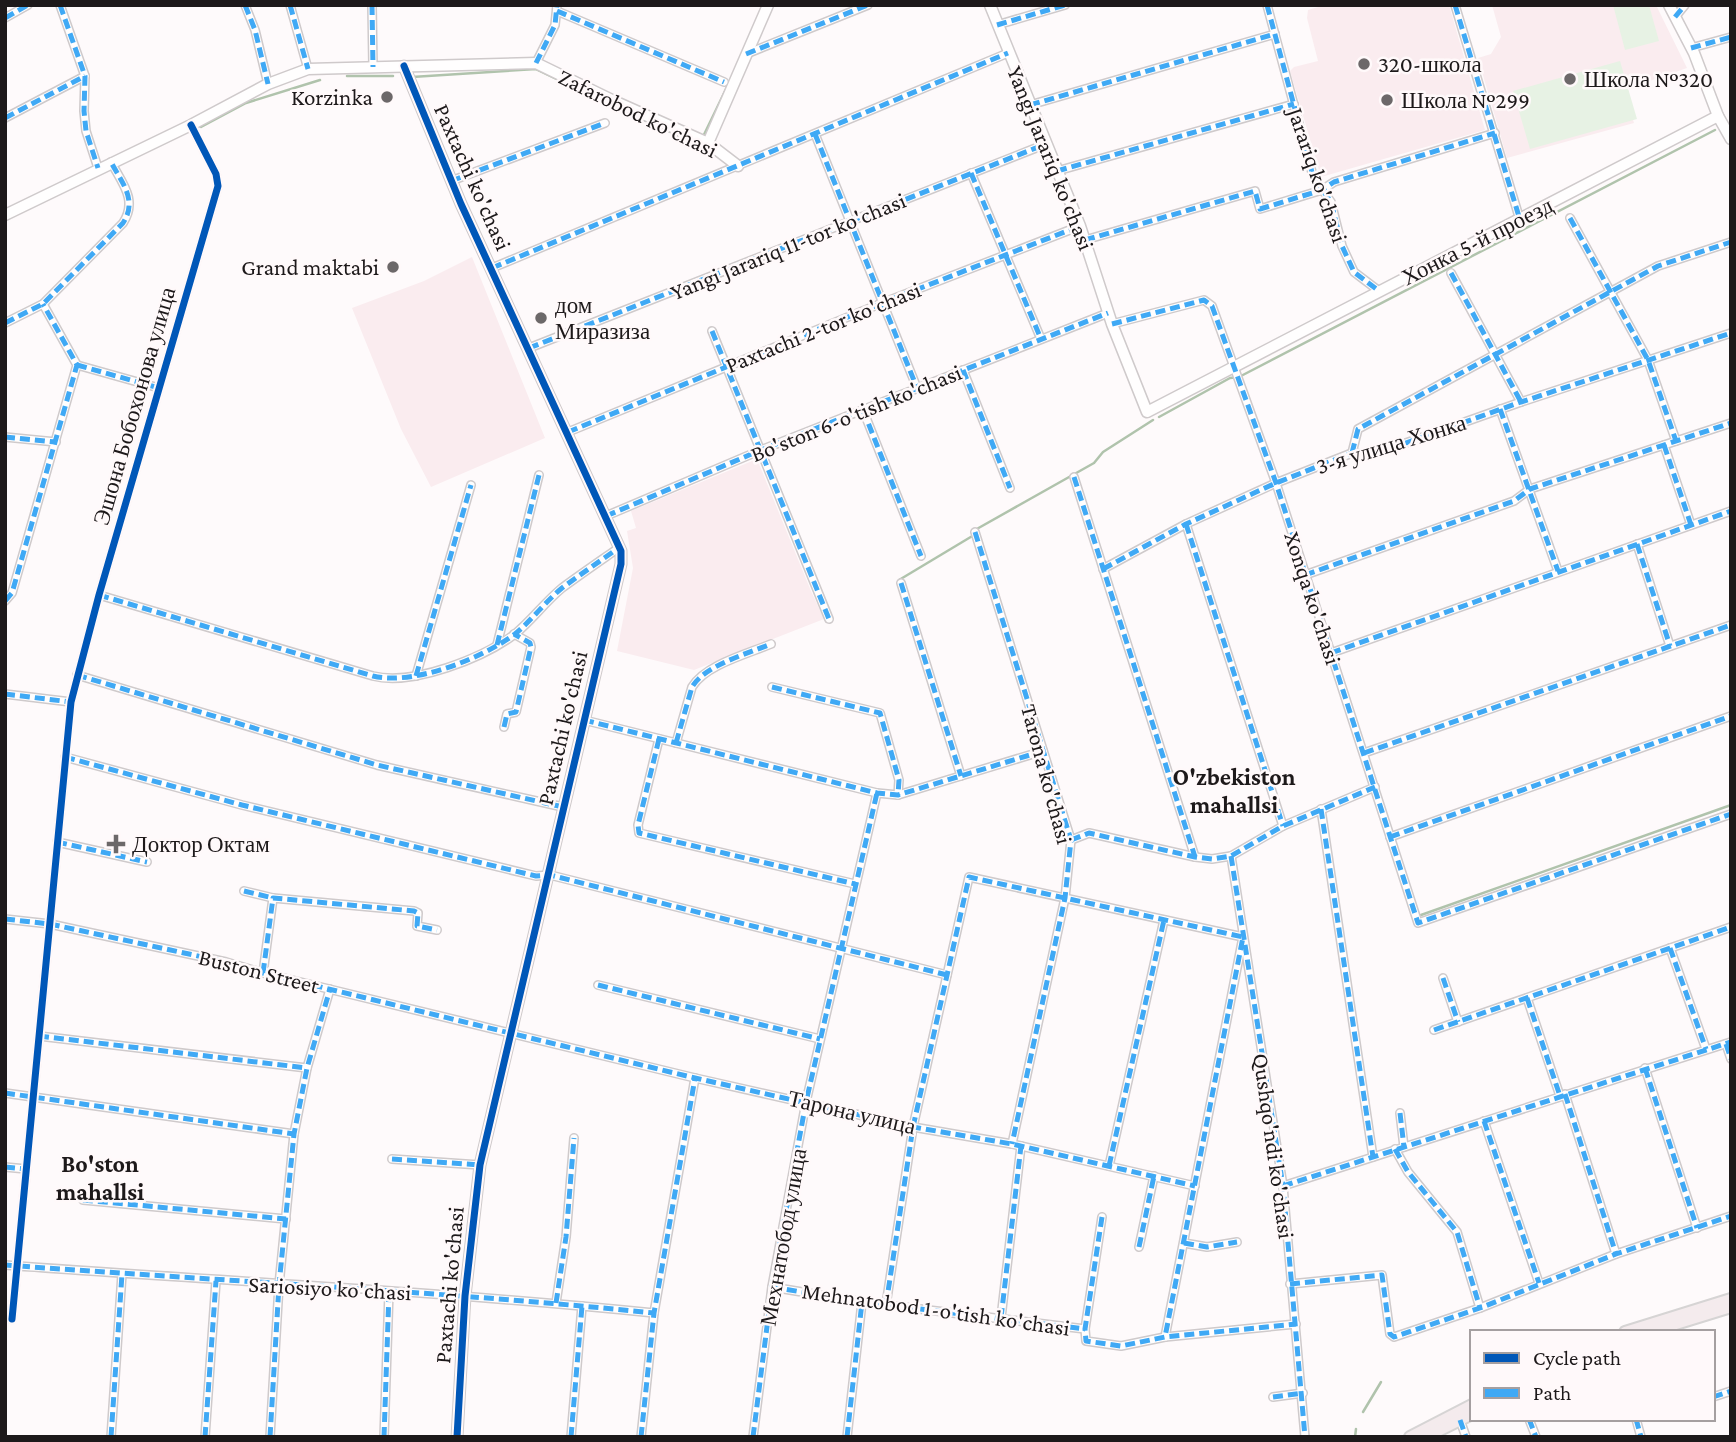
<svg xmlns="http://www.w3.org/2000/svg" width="1736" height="1442" font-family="'Crimson Pro',serif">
<rect width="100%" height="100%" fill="#fefafb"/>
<g fill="#faecef">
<polygon points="1325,5 1449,5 1485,130 1321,177 1290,71 1294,67 1318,61 1307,18 1308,10"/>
<polygon points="1492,5 1656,5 1687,68 1624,90 1634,123 1507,158 1478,58 1491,54 1501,37"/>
<polygon points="472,257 545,438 431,487 401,429 352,308 424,281"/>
<polygon points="757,459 811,591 824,619 694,670 617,651 633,568 627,531 636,528 631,511"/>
</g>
<g fill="#e7f2e4">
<polygon points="1613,5 1649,5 1659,41 1625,50"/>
<polygon points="1620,61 1637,119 1530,149 1513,91"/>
</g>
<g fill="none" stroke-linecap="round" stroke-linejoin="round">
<g stroke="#b0c3ac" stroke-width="2.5">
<polyline points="347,76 393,76"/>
<polyline points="412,77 536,69 605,102"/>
<polyline points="638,117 699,145 728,85"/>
<polyline points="201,127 246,103 320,80"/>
<polyline points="1159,417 1230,378 1239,377 1715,130"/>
<polyline points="975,530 1094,463 1103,452 1153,420"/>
<polyline points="899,580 974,535"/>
<polyline points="1421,915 1731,805"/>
<polyline points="1363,1412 1381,1382"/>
<polyline points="1355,1437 1356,1429"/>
</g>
<defs>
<g id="street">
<polyline points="60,5 85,76 84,111 86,131 98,168"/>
<polyline points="245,5 255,30 268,84"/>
<polyline points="290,5 308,69"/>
<polyline points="372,5 373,67"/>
<polyline points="1267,5 1313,176 1331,202 1342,246 1354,272 1379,291"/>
<polyline points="1455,5 1520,220"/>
<polyline points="557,11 724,82"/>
<polyline points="1675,17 1685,5"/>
<polyline points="5,18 28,5"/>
<polyline points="997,25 1065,5"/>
<polyline points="1691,48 1731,37"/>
<polyline points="746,54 868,5"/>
<polyline points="536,63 555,25 557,5"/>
<polyline points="1030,105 1275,34"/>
<polyline points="5,118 85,76"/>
<polyline points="815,134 917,388"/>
<polyline points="1057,171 1294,104"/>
<polyline points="971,173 1041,339"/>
<polyline points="451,181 605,123"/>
<polyline points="1570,218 1648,360 1676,441"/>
<polyline points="1085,240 1255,191 1260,209 1322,190 1334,182 1495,133"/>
<polyline points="492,268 1008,53"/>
<polyline points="1451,273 1521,402"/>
<path d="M5,323l38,-19 80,-81c15,-23 -1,-40 -12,-61"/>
<polyline points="1112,324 1204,300 1212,306 1276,483 1418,923 1731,814"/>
<polyline points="712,331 829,619"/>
<polyline points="529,348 1046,144"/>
<polyline points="77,365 159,388"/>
<polyline points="963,370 1010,488"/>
<polyline points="1500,409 1558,571"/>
<polyline points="863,410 921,556"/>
<polyline points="568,432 882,303 1080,226"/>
<polyline points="5,437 56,442"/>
<polyline points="1664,445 1691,525"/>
<polyline points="1352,453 1358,429 1658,266 1731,242"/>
<polyline points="1074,477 1195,857"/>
<polyline points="606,516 761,450 1108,313"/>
<polyline points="1186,524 1283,826"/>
<polyline points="975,532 1071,840 1065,898 1012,1144"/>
<polyline points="1637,544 1670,646"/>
<polyline points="1103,569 1186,524 1276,483 1352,453 1375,454 1521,402 1731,333"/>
<polyline points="1305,575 1514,501 1530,489 1731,423"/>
<polyline points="901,583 961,776"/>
<path d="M99,595l274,81c40,10 110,-18 142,-42 17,-14 30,-32 47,-46 19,-14 38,-27 58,-41"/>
<polyline points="5,601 12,593 77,365 43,304"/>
<polyline points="497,645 539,475"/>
<polyline points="1331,653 1731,511"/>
<polyline points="77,675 377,765 563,807"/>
<polyline points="416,676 471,485"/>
<polyline points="772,687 880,713 899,780 898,795"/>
<polyline points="5,694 71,702"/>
<polyline points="584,720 877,793 898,795 1043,751"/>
<polyline points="504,727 507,714 516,712 531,647 530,643 514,634"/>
<polyline points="659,739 638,825 639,833 855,884"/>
<path d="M676,743l16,-56c13,-22 55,-33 79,-43"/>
<polyline points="1364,753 1731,625"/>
<polyline points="65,757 242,805 536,876 550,875 947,975"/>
<polyline points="1321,809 1373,1157"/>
<polyline points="1390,837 1731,716"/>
<polyline points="1071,840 1089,833 1195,857 1212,859 1231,856 1283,826 1375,787"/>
<polyline points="57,842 147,862"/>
<polyline points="1231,856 1283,1186 1305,1437"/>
<polyline points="244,891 273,898"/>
<polyline points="5,919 50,924 226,962 263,973 695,1078 913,1127 1012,1144 1195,1186"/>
<polyline points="1670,948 1706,1049"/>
<polyline points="263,973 273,898 414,911 418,913 417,926 437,930"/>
<polyline points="1443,978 1458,1022"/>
<polyline points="598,985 820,1039"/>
<polyline points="1527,998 1560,1096"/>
<polyline points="1434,1030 1731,927"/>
<polyline points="39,1036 307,1068"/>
<polyline points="1726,1044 1731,1059"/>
<polyline points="1645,1068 1697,1228"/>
<polyline points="5,1093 294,1134"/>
<polyline points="1565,1094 1616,1254"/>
<polyline points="1400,1113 1404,1147"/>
<polyline points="1484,1121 1539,1283"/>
<polyline points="1395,1149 1408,1172 1457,1232 1480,1308"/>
<polyline points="392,1159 480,1165"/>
<polyline points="1109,1166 1164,920"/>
<polyline points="5,1167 26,1169"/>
<polyline points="1283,1186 1731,1042"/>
<polyline points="83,1200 286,1219"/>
<polyline points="1102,1217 1085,1329 1086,1341 1121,1346 1165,1337 1296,1324"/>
<polyline points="1184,1243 1207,1247 1237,1242"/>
<polyline points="1139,1247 1154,1176"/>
<path d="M5,1265c217,16 433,26 649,48"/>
<polyline points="1290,1284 1382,1275 1390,1334 1394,1337 1480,1308 1616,1254 1731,1216"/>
<polyline points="772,1287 862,1302 1085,1329"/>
<polyline points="556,1303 566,1237 574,1138"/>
<polyline points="886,1305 913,1127 969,877 1243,937 1165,1337"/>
<polyline points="1001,1318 1021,1146"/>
<polyline points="12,1319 71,702 99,595 218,186 216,174 191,125"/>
<polyline points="1273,1397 1303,1393"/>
<polyline points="1713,1397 1731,1391"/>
<polyline points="1529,1419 1536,1437"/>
<polyline points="1636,1419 1641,1437"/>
<polyline points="1460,1420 1466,1437"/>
<polyline points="111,1437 122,1274"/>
<polyline points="205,1437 216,1281"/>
<polyline points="270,1437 279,1285 294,1134 307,1068 330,989"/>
<polyline points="384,1437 389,1292"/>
<polyline points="571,1437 582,1306"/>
<polyline points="641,1437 654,1313 695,1078"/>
<polyline points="753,1437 772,1287 806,1102 877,793"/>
<polyline points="847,1437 862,1302"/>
</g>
<g id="secondary">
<polyline points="990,5 1080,226 1112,324 1147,412 1718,116"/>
<polyline points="1669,5 1694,53 1718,116 1731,139"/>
<polyline points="404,66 461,204 621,551 621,564 480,1165 465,1296 457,1437"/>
<polyline points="708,143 768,5"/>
<polyline points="5,215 191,125 268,84 308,69 536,63 614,101 708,143 738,166"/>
</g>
<g id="primary">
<polyline points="1625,1332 1731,1299"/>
<polyline points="1650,1332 1731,1307"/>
<polyline points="1410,1437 1472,1405"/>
<polyline points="1426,1437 1472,1414"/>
</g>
</defs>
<use href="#street" stroke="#cfcacb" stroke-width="10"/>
<use href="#secondary" stroke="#cfcacb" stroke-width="13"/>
<use href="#primary" stroke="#d6d4d4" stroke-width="14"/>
<use href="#street" stroke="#fffefe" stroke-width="7"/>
<use href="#secondary" stroke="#fffefe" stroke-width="10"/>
<use href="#primary" stroke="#f4ebed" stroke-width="10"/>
<g stroke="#3fa9f5" stroke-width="5" stroke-dasharray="10 5" stroke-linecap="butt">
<polyline points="60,5 85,76 84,111 86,131 98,168"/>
<polyline points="245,5 255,30 268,84"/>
<polyline points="290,5 308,69"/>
<polyline points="372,5 373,67"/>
<polyline points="1267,5 1313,176 1331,202 1342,246 1354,272 1379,291"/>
<polyline points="1455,5 1520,220"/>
<polyline points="557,11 724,82"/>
<polyline points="1675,17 1685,5"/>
<polyline points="5,18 28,5"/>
<polyline points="997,25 1065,5"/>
<polyline points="1691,48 1731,37"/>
<polyline points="746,54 868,5"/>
<polyline points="536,63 555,25 557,5"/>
<polyline points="1030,105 1275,34"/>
<polyline points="5,118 85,76"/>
<polyline points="815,134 917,388"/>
<polyline points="1057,171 1294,104"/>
<polyline points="971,173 1041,339"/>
<polyline points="451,181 605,123"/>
<polyline points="1570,218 1648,360 1676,441"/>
<polyline points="1085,240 1255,191 1260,209 1322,190 1334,182 1495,133"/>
<polyline points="492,268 1008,53"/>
<polyline points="1451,273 1521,402"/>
<path d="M5,323l38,-19 80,-81c15,-23 -1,-40 -12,-61"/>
<polyline points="1112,324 1204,300 1212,306 1276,483 1418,923 1731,814"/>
<polyline points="712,331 829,619"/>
<polyline points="529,348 1046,144"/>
<polyline points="77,365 159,388"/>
<polyline points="963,370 1010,488"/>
<polyline points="1500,409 1558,571"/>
<polyline points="863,410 921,556"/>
<polyline points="568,432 882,303 1080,226"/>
<polyline points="5,437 56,442"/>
<polyline points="1664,445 1691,525"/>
<polyline points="1352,453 1358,429 1658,266 1731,242"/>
<polyline points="1074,477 1195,857"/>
<polyline points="606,516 761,450 1108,313"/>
<polyline points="1186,524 1283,826"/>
<polyline points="975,532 1071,840 1065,898 1012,1144"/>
<polyline points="1637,544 1670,646"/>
<polyline points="1103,569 1186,524 1276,483 1352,453 1375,454 1521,402 1731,333"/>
<polyline points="1305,575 1514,501 1530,489 1731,423"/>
<polyline points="901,583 961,776"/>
<path d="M99,595l274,81c40,10 110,-18 142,-42 17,-14 30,-32 47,-46 19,-14 38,-27 58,-41"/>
<polyline points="5,601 12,593 77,365 43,304"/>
<polyline points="497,645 539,475"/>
<polyline points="1331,653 1731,511"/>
<polyline points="77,675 377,765 563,807"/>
<polyline points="416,676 471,485"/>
<polyline points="772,687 880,713 899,780 898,795"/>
<polyline points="5,694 71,702"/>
<polyline points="584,720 877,793 898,795 1043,751"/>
<polyline points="504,727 507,714 516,712 531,647 530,643 514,634"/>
<polyline points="659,739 638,825 639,833 855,884"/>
<path d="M676,743l16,-56c13,-22 55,-33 79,-43"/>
<polyline points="1364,753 1731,625"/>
<polyline points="65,757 242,805 536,876 550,875 947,975"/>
<polyline points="1321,809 1373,1157"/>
<polyline points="1390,837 1731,716"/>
<polyline points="1071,840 1089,833 1195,857 1212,859 1231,856 1283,826 1375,787"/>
<polyline points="57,842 147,862"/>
<polyline points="1231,856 1283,1186 1305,1437"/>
<polyline points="244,891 273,898"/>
<polyline points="5,919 50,924 226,962 263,973 695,1078 913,1127 1012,1144 1195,1186"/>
<polyline points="1670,948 1706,1049"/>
<polyline points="263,973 273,898 414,911 418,913 417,926 437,930"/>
<polyline points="1443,978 1458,1022"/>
<polyline points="598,985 820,1039"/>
<polyline points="1527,998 1560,1096"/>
<polyline points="1434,1030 1731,927"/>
<polyline points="39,1036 307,1068"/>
<polyline points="1726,1044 1731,1059"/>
<polyline points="1645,1068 1697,1228"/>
<polyline points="5,1093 294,1134"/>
<polyline points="1565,1094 1616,1254"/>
<polyline points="1400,1113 1404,1147"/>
<polyline points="1484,1121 1539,1283"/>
<polyline points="1395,1149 1408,1172 1457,1232 1480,1308"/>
<polyline points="392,1159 480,1165"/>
<polyline points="1109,1166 1164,920"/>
<polyline points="5,1167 26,1169"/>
<polyline points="1283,1186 1731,1042"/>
<polyline points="83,1200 286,1219"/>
<polyline points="1102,1217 1085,1329 1086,1341 1121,1346 1165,1337 1296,1324"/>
<polyline points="1184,1243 1207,1247 1237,1242"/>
<polyline points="1139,1247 1154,1176"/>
<path d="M5,1265c217,16 433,26 649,48"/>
<polyline points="1290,1284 1382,1275 1390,1334 1394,1337 1480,1308 1616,1254 1731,1216"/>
<polyline points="772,1287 862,1302 1085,1329"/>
<polyline points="556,1303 566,1237 574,1138"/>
<polyline points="886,1305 913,1127 969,877 1243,937 1165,1337"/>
<polyline points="1001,1318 1021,1146"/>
<polyline points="1273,1397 1303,1393"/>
<polyline points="1713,1397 1731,1391"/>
<polyline points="1529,1419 1536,1437"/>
<polyline points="1636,1419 1641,1437"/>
<polyline points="1460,1420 1466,1437"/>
<polyline points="111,1437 122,1274"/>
<polyline points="205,1437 216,1281"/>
<polyline points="270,1437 279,1285 294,1134 307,1068 330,989"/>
<polyline points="384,1437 389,1292"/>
<polyline points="571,1437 582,1306"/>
<polyline points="641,1437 654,1313 695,1078"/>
<polyline points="753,1437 772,1287 806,1102 877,793"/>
<polyline points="847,1437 862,1302"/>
</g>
<defs>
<g id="cycleway">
<polyline points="404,66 461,204 621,551 621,564 480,1165 465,1296 457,1437"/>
<polyline points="12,1319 71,702 99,595 218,186 216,174 191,125"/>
</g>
</defs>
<use href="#cycleway" stroke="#fff9fa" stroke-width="11"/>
<use href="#cycleway" stroke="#0057b8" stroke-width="7"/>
</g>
<g fill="#6c6869" stroke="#fff9fa" stroke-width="2.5">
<circle cx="1364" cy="64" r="7"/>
<circle cx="1570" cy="79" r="7"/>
<circle cx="387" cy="97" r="7"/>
<circle cx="1387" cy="100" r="7"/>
<circle cx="393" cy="267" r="7"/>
<circle cx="541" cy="318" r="7"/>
<path d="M112.5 833.5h7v7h7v7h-7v7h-7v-7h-7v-7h7z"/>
</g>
<g text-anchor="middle" stroke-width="5" stroke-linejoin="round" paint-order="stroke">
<g font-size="23" fill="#1d191a" stroke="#fff9fa" text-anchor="start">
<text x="1378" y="72">320-школа</text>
<text x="1584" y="87">Школа №320</text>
<text x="373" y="105" text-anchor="end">Korzinka</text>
<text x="1401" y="108">Школа №299</text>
<text x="379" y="275" text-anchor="end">Grand maktabi</text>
<text x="555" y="313">дом<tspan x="555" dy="26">Миразиза</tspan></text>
<text x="132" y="852">Доктор Октам</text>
</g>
<g font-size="23" fill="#1d191a" stroke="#fff9fa">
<text transform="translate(638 113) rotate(26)" y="8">Zafarobod ko'chasi</text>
<text transform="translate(1051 158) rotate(68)" y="8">Yangi Jarariq ko'chasi</text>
<text transform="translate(1318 175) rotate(71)" y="8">Jarariq ko'chasi</text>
<text transform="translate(473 177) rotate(66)" y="8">Paxtachi ko'chasi</text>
<text transform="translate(1477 241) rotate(-27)" y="8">Хонка 5-й проезд</text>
<text transform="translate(788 246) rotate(-22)" y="8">Yangi Jarariq 11-tor ko'chasi</text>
<text transform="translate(823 327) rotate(-22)" y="8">Paxtachi 2-tor ko'chasi</text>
<text transform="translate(134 406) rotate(-74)" y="8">Эшона Бобохонова улица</text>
<text transform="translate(856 413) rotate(-22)" y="8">Bo'ston 6-o'tish ko'chasi</text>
<text transform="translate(1391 444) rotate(-17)" y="8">3-я улица Хонка</text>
<text transform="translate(1313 598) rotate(72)" y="8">Xonqa ko'chasi</text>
<text transform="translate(562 728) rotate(-77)" y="8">Paxtachi ko'chasi</text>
<text transform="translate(1047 774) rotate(75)" y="8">Tarona ko'chasi</text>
<text transform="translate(259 971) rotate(14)" y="8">Buston Street</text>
<text transform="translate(852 1112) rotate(13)" y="8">Тарона улица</text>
<text transform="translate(1274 1146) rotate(82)" y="8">Qushqo'ndi ko'chasi</text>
<text transform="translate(783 1237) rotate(-80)" y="8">Мехнатобод улица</text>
<text transform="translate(449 1285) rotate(-85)" y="8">Paxtachi ko'chasi</text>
<text transform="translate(330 1288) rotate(3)" y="8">Sariosiyo ko'chasi</text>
<text transform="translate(936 1309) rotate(8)" y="8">Mehnatobod 1-o'tish ko'chasi</text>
</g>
<g font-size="24" font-weight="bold" fill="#1d191a" stroke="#fff9fa">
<text x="1234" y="785">O'zbekiston<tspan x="1234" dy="28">mahallsi</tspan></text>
<text x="100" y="1172">Bo'ston<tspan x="100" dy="28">mahallsi</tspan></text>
</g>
</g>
<rect width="1736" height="1442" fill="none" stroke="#1d191a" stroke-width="14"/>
<rect x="1470" y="1330" width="245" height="91" fill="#fff9fa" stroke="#a59fa0" stroke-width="2"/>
<rect x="1484" y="1353" width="35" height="10" fill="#0057b8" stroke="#a59fa0" stroke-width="2"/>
<text x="1533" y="1365" font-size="21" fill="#1d191a">Cycle path</text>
<rect x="1484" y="1388" width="35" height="10" fill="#3fa9f5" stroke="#a59fa0" stroke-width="2"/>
<text x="1533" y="1400" font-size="21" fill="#1d191a">Path</text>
</svg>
